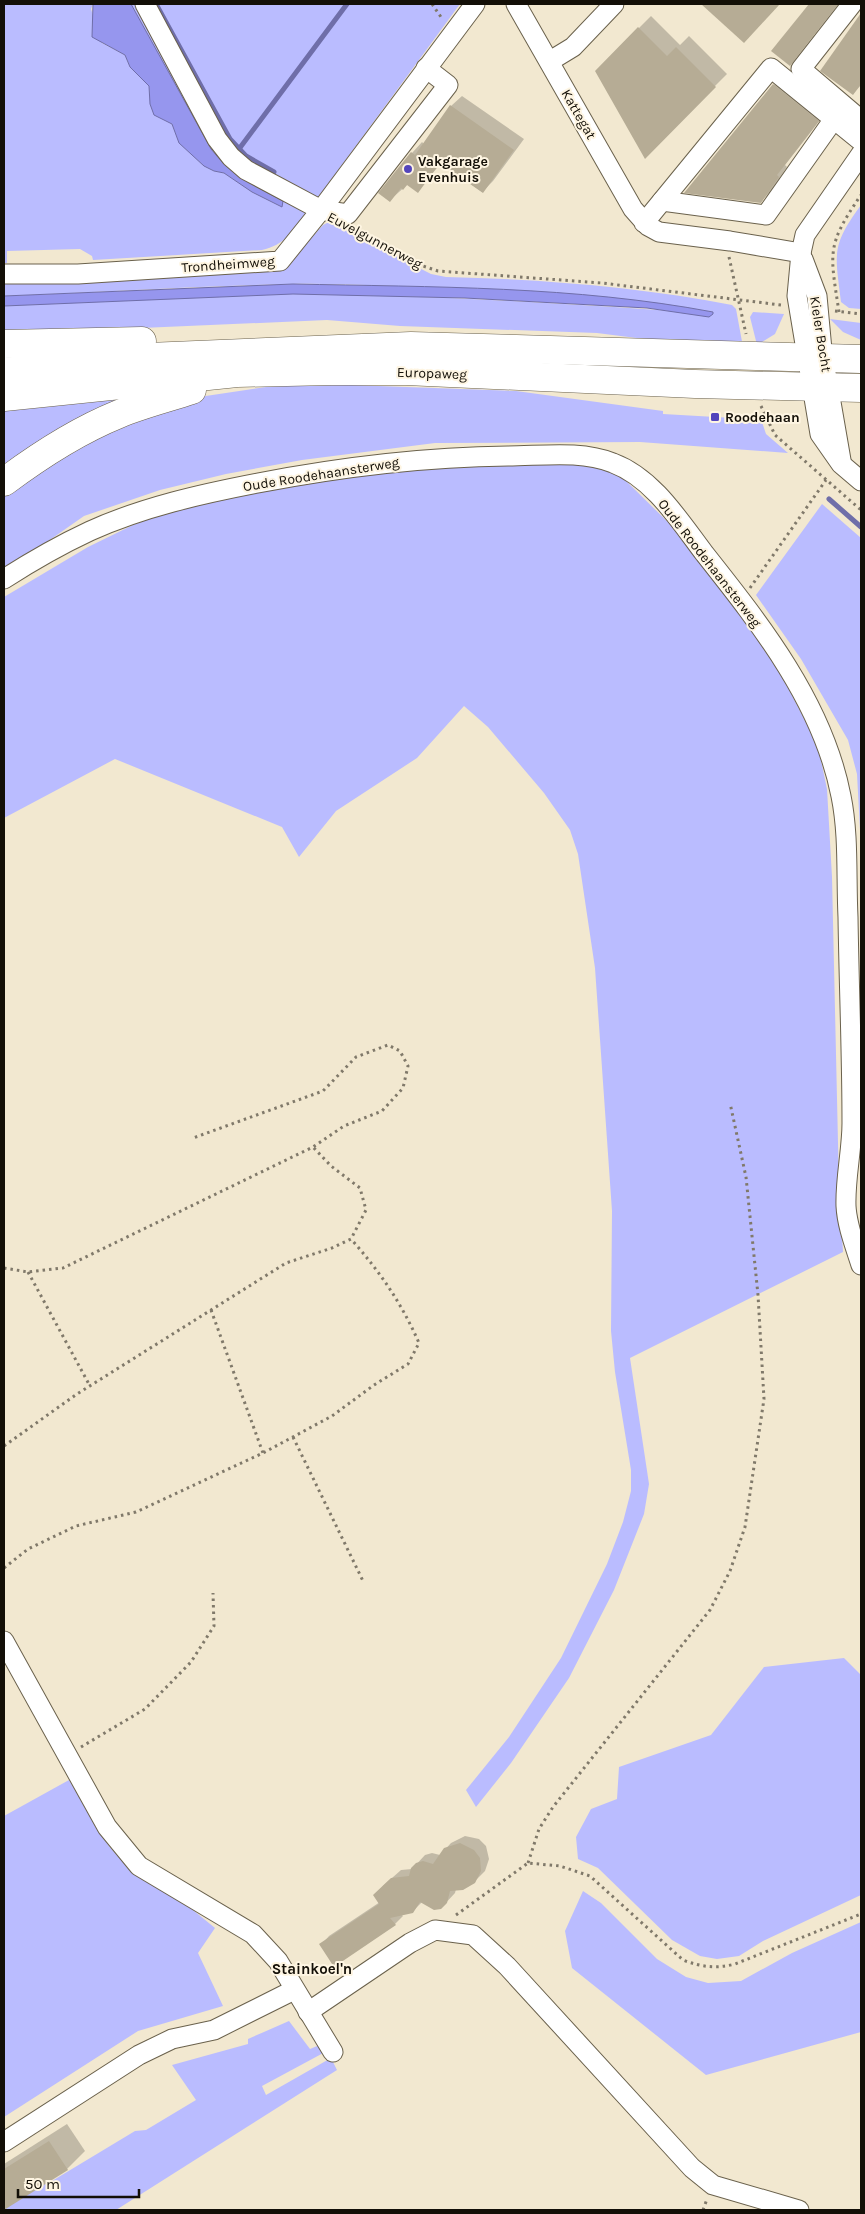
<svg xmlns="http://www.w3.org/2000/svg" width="865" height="2214" font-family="Karla,sans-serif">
<rect width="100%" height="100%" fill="#f2e8d0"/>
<g fill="#babcff">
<path d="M4,4h89l-2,5 11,34 23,12 5,12 19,19 1,13 16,20 6,5 8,19 4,4 19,18 11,6 10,2 28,19 30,15 -61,-45 -10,-13 -80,-145h6l78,142 91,66c-11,19 -22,33 -44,38l-169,10 -1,-4 -12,-7 -73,2v12h-3z"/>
<polygon points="153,4 460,4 317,199 243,160 225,138"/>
<path d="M861,205v104l-12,-1 -8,-6c-6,-49 -10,-56 20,-97z"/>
<path d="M329,222l102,52 15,3c94,2 194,10 286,28l4,4 7,38 -67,-4 -79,-10 -197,-7 -73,-6 -323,14v-28c96,-4 194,-13 291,-12 139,1 279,10 418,20v-2c-96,-17 -193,-23 -290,-25 -44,-1 -88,-4 -132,-3 -96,2 -192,8 -287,12v-14l285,-19 34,-38z"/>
<polygon points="753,312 784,314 775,334 757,345 750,317"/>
<polygon points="830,319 861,323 861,340 843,332"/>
<polygon points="351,385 516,391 663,411 663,414 733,418 756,415 762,422 766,434 788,453 640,442 435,443 302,460 226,474 160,490 84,516 4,572 4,490 49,457 199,397 273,386"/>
<polygon points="183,386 4,474 4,405"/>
<polygon points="562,464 603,467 621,476 675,529 728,592 774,660 818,746 827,789 832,877 839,1187 843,1252 630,1358 649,1484 644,1514 614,1590 569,1678 511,1763 476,1807 466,1790 509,1737 561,1658 607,1564 623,1522 631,1491 631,1470 615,1372 611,1331 612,1211 595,968 578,854 570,830 544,793 488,727 464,706 417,758 336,811 299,857 282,827 115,759 4,818 4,597 88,547 133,525 170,511 236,494 418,465"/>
<polygon points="822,504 861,538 861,849 857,774 848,740 801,659 756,595"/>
<polygon points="844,1658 861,1675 861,1895 763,1941 739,1956 717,1959 700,1956 672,1940 598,1868 578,1859 576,1837 591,1809 617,1799 619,1767 711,1735 764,1667"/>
<polygon points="69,1780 109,1846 129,1869 188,1906 215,1928 198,1953 223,2006 138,2031 4,2117 4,1816"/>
<polygon points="583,1891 601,1903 657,1959 686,1977 708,1983 741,1981 792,1953 861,1922 861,2032 706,2075 572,1968 565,1931"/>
<polygon points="289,2021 310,2049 322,2044 327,2051 262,2086 266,2095 331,2058 337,2070 116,2210 4,2210 4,2189 27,2174 49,2177 52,2181 135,2131 146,2130 196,2100 172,2065 248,2044 248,2039"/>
</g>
<g fill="#9696ee" stroke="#6f6ea9">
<path d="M93,4h38l80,145c18,24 46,38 72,52l-1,6 -30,-15 -28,-19 -10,-2 -10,-5 -25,-23 -7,-19 -18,-9 -4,-11 -1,-18 -19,-19 -5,-12 -33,-18z"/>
<path d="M293,284c140,3 282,2 420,28v2l-4,3 -62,-9 -182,-10 -172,-4 -289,12v-10z"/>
</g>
<g fill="#0003">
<polygon points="703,4 779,4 744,42"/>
<polygon points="811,4 839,4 790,64 773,50"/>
<polygon points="651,16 680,45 689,36 727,74 645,156 596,71"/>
<polygon points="861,16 861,85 853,94 822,70"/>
<polygon points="783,76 827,111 785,165 787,167 770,192 760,202 774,85"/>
<polygon points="462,96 524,139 493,181 482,192 441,163 418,191 408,184 390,200 412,153 422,142 424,144 451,106"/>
<polygon points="465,1836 479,1839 486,1846 489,1859 485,1871 477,1879 456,1889 455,1893 442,1907 422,1902 412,1912 401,1914 403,1916 395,1924 321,1945 329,1936 380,1902 383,1886 401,1870 412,1869 425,1855 432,1853 440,1855 451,1843"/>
<polygon points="67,2124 85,2151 67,2169 4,2209 4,2164"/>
</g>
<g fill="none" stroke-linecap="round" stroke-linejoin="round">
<g stroke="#6f6ea9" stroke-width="5">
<polyline points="156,4 230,139 246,156 274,172"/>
<polyline points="239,149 347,4"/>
<polyline points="829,499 861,527"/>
</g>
</g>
<g fill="#b6ac95">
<polygon points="701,4 780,4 744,43"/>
<polygon points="809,4 838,4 790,66 771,51"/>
<polygon points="861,13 861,84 853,95 820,71"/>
<polygon points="638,27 667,56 676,47 716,87 645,159 595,71"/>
<polygon points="773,84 819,121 777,175 779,177 761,203 684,193"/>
<polygon points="450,105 514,150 483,193 440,163 418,193 407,185 403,190 401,188 390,202 378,193 411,152 415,155"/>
<polygon points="460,1843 474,1850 480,1858 481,1871 475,1883 463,1890 450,1891 447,1903 441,1909 434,1910 420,1902 413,1913 390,1918 396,1925 334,1967 319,1944 379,1904 373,1895 391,1878 409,1876 411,1868 416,1863 423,1861 433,1864 444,1848"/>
<polygon points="49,2141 68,2170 4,2210 4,2169"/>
</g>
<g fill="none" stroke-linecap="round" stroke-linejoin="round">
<defs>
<g id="minor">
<polyline points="145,4 217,139 231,157 246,170 321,210 348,214 448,85 426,68"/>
<polyline points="516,4 633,209 648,226 659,232 730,241 801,253"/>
<polyline points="852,4 801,69 861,120"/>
<polyline points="550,61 573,47 614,4"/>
<polyline points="861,154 805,235 801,253 797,296 820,434 841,464 861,481"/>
<polyline points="662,201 766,215 834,119"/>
<polyline points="644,223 771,68 861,141"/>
<polyline points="803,259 817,296 822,350 841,460"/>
<polyline points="4,274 78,274 280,261 321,210 475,4"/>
<path d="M4,579c28,-18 56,-34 86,-48 53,-24 111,-37 168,-48 83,-16 165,-26 250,-27 33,0 73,-6 105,7 40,15 66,57 91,90 57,72 119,150 137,243 8,39 5,81 7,121 1,69 4,137 4,206 0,27 -7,56 -6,83 1,20 9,40 15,59"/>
<polyline points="4,1641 107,1827 139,1866 253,1934 278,1961 333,2052"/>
<polyline points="308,2012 410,1943 435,1930 473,1935 507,1966 692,2168 713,2185 799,2210"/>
<polyline points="4,2142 139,2055 172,2039 214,2030 294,1990"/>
</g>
<g id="highway">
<polyline points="4,344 142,341"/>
<polyline points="4,372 148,357 411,346 861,359"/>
<polyline points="4,397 237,373 331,371 406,371 695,384 861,388"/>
<path d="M4,482c36,-27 73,-51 115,-68 24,-10 49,-16 73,-24"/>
</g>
</defs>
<use href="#minor" stroke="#6a614c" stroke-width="21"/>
<use href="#highway" stroke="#6a614c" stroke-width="29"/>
<g stroke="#80796a" stroke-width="3" stroke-dasharray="2.5 4" stroke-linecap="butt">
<polyline points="432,4 443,20"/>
<polyline points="355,229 420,265 438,271 602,283 781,305"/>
<polyline points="729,257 746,334"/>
<polyline points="835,311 861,314"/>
<path d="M839,312c-9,-60 -13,-66 22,-117"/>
<polyline points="761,406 775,435 861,510"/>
<polyline points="750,588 826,480"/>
<polyline points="4,1268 28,1272 63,1268 313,1147 344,1126 382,1111 403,1088 408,1066 400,1051 388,1045 356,1057 323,1091 193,1138"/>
<polyline points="28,1272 90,1386"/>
<polyline points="211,1310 263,1453"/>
<polyline points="293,1437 364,1583"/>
<polyline points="4,1446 77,1394 286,1263 332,1248 351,1239 366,1210 360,1188 331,1166 313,1147"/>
<path d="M4,1568l24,-19 48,-23 60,-14 127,-59 69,-37 42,-31 34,-21 11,-21c-18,-41 -39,-71 -68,-104"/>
<polyline points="81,1747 145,1709 191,1662 214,1626 213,1593"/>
<polyline points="528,1863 539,1829 553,1807 710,1610 730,1571 745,1527 764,1399 758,1295 746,1177 730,1103"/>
<path d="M456,1915l72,-52 32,3 30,10 93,84c18,7 33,9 52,4l126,-50"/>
<polyline points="703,2210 707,2199"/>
</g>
<use href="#minor" stroke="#fff" stroke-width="19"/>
<use href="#highway" stroke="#fff" stroke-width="28"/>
</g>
<g fill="#5345bc" stroke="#fef5e2" stroke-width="2">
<circle cx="408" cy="169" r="5"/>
<rect x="710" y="412" width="10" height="10" rx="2.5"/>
</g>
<g text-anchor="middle" stroke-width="4" stroke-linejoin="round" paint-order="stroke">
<g font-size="14" fill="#130f07" stroke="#fef5e2">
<text transform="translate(579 114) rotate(60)" y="5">Kattegat</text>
<text transform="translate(375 240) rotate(28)" y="5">Euvelgunnerweg</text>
<text transform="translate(228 264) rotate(-4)" y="5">Trondheimweg</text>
<text transform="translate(821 334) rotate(81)" y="5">Kieler Bocht</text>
<text transform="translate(432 373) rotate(2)" y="5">Europaweg</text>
<text transform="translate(321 474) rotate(-9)" y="5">Oude Roodehaansterweg</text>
<text transform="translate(710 563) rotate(52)" y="5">Oude Roodehaansterweg</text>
</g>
<g font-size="14" font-weight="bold" fill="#130f07" stroke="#fef5e2" text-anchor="start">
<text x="418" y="166">Vakgarage<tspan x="418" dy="16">Evenhuis</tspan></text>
<text x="725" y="422">Roodehaan</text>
</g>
<g font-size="15" font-weight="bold" fill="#130f07" stroke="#fef5e2">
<text x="312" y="1974">Stainkoel'n</text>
</g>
</g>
<rect width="865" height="2214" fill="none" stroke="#130f07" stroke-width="10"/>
<path d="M18 2189v8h121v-8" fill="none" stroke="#130f07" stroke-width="2.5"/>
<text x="25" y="2189" font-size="15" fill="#130f07" stroke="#fef5e2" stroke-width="4" paint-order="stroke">50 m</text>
</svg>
